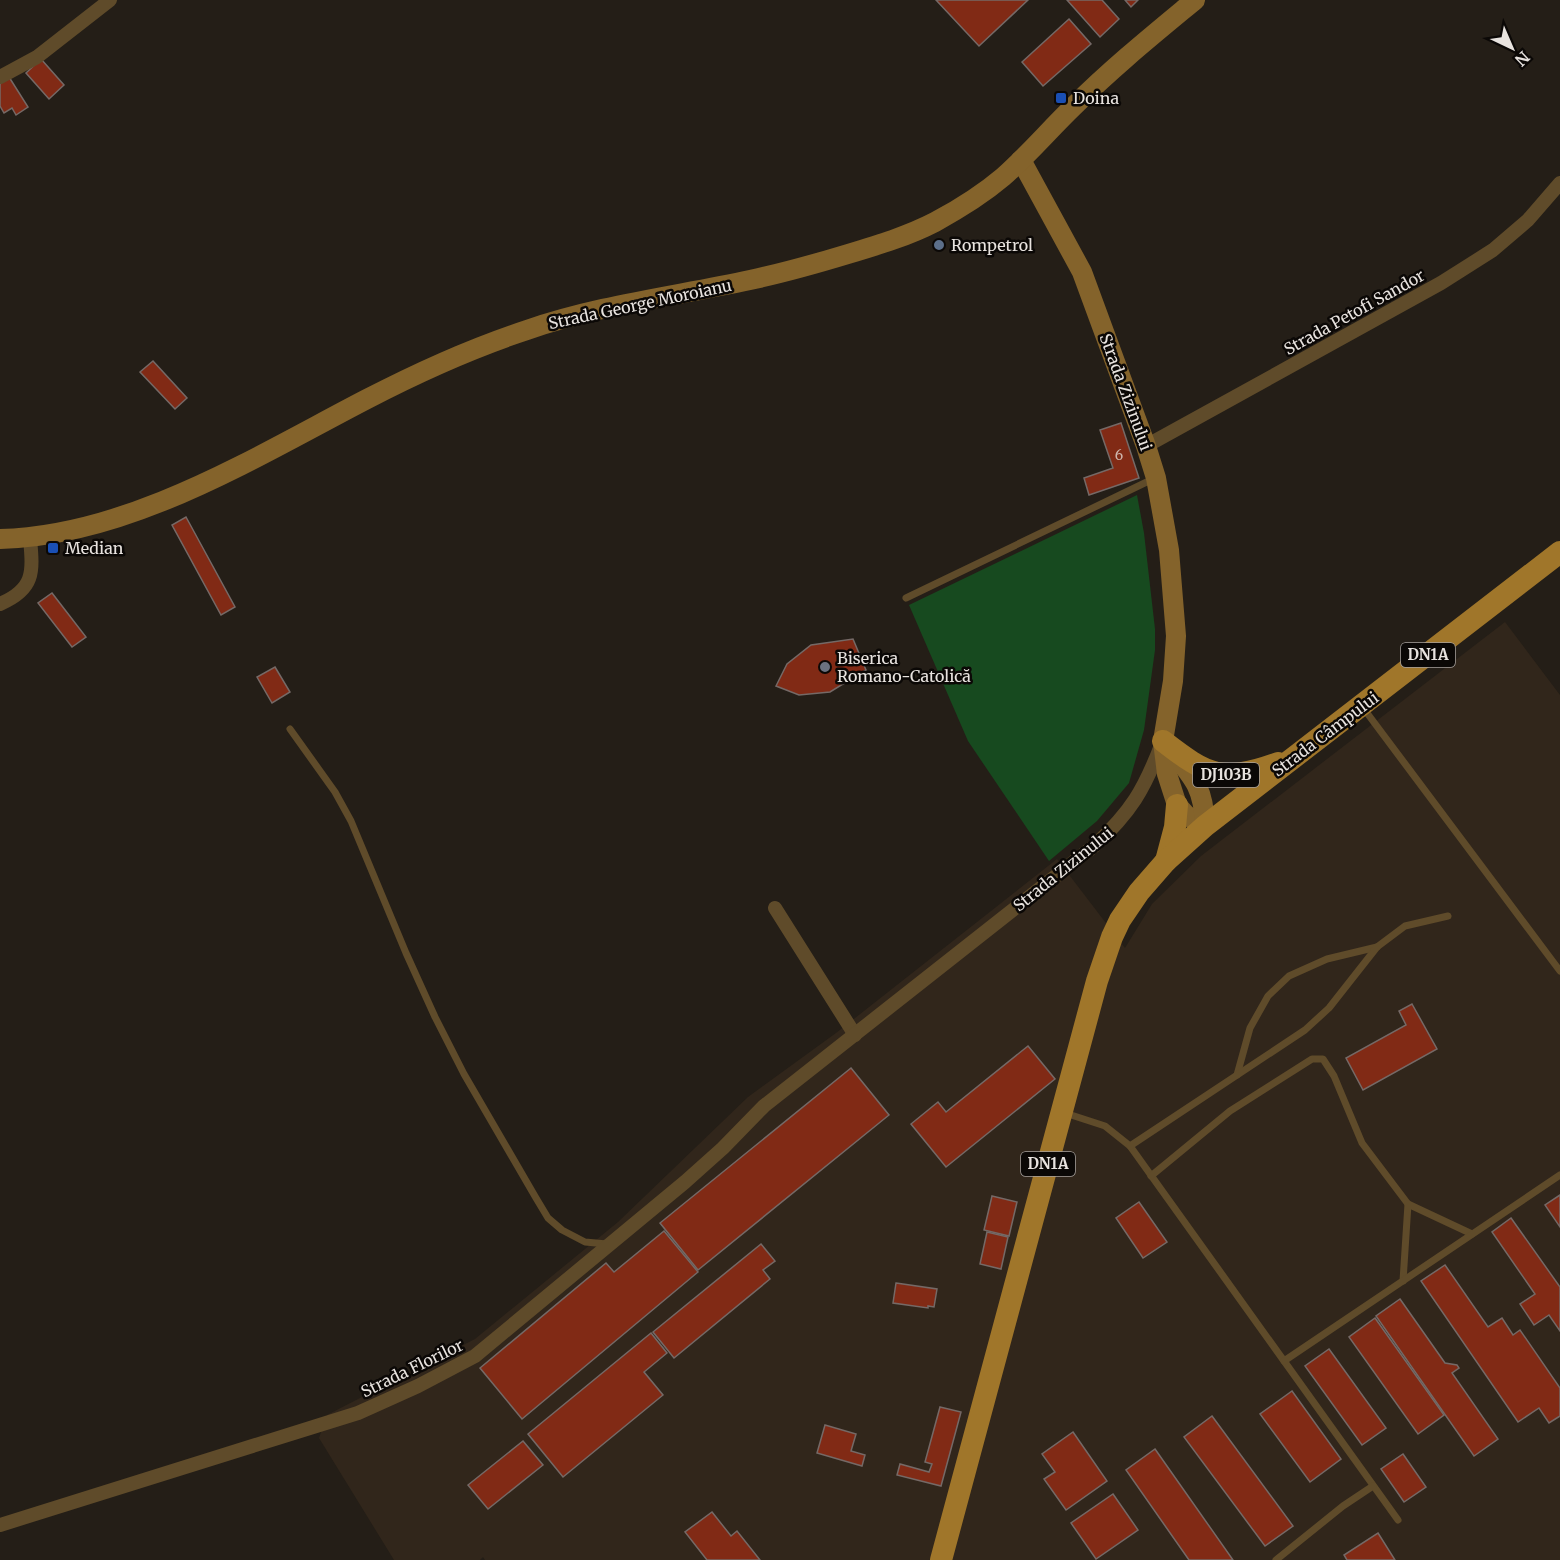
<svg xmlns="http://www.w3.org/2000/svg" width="1560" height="1560" font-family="Merriweather,serif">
<rect width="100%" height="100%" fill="#241e17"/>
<polygon fill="#31261b" points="1505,622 1560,695 1560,1560 485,1560 483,1557 480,1560 394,1560 319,1438 327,1415 475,1339 618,1222 748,1097 836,1033 1057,859 1125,948 1152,904 1201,856"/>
<polygon fill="#174a1f" points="1137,495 1144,533 1155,629 1155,650 1144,730 1129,783 1097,821 1049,861 968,741 909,605"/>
<g fill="#812a15" stroke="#756966" stroke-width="1.5">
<polygon points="936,0 1028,0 979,46"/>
<polygon points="1067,0 1102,0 1119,19 1100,37"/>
<polygon points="1125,0 1138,0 1131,7"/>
<polygon points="1069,19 1091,44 1043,86 1022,62"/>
<polygon points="41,59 64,85 49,99 26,73"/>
<polygon points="9,77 28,107 16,115 12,108 4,113 0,106 0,83"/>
<polygon points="153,361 187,398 175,409 140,372"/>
<polygon points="1121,423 1139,478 1089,495 1084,478 1113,468 1100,430"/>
<polygon points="186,517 235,607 221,615 172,525"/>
<polygon points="52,593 86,637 72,647 38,603"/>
<polygon points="853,639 866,670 830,692 799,695 776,686 787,664 811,645"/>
<polygon points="275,667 290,692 272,703 257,677"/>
<polygon points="1412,1004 1437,1049 1363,1090 1346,1058 1406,1025 1399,1011"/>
<polygon points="1028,1046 1055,1079 946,1167 911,1124 938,1102 946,1112"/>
<polygon points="851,1068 889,1115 698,1270 660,1223"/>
<polygon points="1560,1195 1560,1227 1545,1205"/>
<polygon points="992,1196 1017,1202 1009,1236 984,1230"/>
<polygon points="1139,1202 1167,1242 1143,1258 1116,1218"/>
<polygon points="1511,1218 1560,1287 1560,1331 1549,1315 1534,1325 1520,1304 1535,1294 1492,1232"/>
<polygon points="664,1231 698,1272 522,1419 480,1368 606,1263 614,1272"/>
<polygon points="987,1232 1008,1237 1001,1269 980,1264"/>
<polygon points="761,1244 775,1261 763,1270 770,1279 674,1358 653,1332"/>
<polygon points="1445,1265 1488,1327 1502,1318 1513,1335 1520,1330 1560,1388 1560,1416 1549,1423 1539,1408 1518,1422 1421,1281"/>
<polygon points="896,1283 937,1289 934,1307 928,1306 928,1308 893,1303"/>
<polygon points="1400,1299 1445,1363 1457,1365 1459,1368 1452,1373 1498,1439 1474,1456 1376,1316"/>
<polygon points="1375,1318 1444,1415 1418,1434 1349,1337"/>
<polygon points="651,1333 667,1353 644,1372 663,1395 563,1477 528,1434"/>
<polygon points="1329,1349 1386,1428 1362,1445 1305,1366"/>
<polygon points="1292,1391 1341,1459 1310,1482 1260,1414"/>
<polygon points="940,1407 961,1412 941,1486 897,1475 900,1464 929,1472 932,1464 925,1462"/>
<polygon points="1212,1416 1293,1526 1265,1546 1184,1437"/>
<polygon points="825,1425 856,1434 851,1451 865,1455 862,1466 817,1453"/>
<polygon points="1073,1432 1107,1481 1066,1510 1044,1479 1055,1472 1042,1454"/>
<polygon points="523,1441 543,1465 488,1509 468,1485"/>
<polygon points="1155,1449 1233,1560 1189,1560 1126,1470"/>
<polygon points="1403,1454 1426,1487 1404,1502 1381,1469"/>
<polygon points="1113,1494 1138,1530 1096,1559 1071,1523"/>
<polygon points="712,1512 731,1536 737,1531 760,1560 707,1560 685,1532"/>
<polygon points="1378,1533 1395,1560 1347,1560 1344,1555"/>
</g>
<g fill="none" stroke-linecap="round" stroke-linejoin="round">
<g stroke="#5f4b2a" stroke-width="7">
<polyline points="906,598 1155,478"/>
<polyline points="1364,709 1560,971"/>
<polyline points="290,729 335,792 351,821 406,953 435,1017 464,1074 536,1198 548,1218 562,1230 585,1242 607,1244"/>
<polyline points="1237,1075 1250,1028 1268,996 1289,976 1327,959 1377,947"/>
<polyline points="1065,1113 1105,1126 1130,1146 1398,1520"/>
<polyline points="1130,1146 1305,1030 1329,1008 1377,947 1405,926 1448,916"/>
<polyline points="1151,1176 1230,1111 1312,1059 1323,1059 1334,1076 1362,1143 1408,1204"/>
<polyline points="1403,1281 1408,1204 1472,1234"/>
<polyline points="1284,1361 1560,1175"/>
<polyline points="1276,1560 1343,1506 1373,1486"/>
</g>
<g stroke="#5f4b2a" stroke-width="14">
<polyline points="0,77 37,57 110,0"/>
<polyline points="1146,446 1441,283 1493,250 1528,220 1560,183"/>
<path d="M0,604c35,-15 33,-32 30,-66"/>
<polyline points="775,908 855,1035"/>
<path d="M0,1525l358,-112 60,-27 57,-30 210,-174 38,-34 41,-42 330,-260c37,-34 50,-56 68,-103"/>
</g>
<g stroke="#84632b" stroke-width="20">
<polyline points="1021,160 1082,272 1146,446 1156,478 1169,550 1176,636 1173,681 1163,741 1167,774 1177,805 1186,815 1205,826"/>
<path d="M0,539c129,-3 255,-82 367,-140 52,-27 105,-51 160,-69 72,-25 149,-34 223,-50 33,-7 65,-16 98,-26 30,-9 60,-18 87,-32 24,-13 48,-28 68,-45 25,-22 47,-48 71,-71 38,-38 80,-72 121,-106"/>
<path d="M1172,752c23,27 32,38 33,74"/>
</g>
<g stroke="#a0762a" stroke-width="22">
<path d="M1163,741c45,35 59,42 115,22"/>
<polyline points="1166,861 1175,827 1177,805"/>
<polyline points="941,1560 1097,981 1112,937 1120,920 1139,892 1166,861 1205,826 1560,552"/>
</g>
</g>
<g fill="#1a4fb4" stroke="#0b0806" stroke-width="2">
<rect x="1055" y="92" width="12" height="12" rx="3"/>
<rect x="47" y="542" width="12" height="12" rx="3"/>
</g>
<circle fill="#5c6f8a" stroke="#0b0806" stroke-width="2" cx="939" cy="245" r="6"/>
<circle fill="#6b7280" stroke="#0b0806" stroke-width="2" cx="825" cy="667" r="6"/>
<g text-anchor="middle" stroke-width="5" stroke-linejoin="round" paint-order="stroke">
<g font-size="14" fill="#ceb5ac">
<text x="1119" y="460">6</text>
</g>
<g fill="#0b0806" stroke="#a6a19e" stroke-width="1.5">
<rect x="1401" y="643" width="54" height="24" rx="4.5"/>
<rect x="1193" y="763" width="66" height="24" rx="4.5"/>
<rect x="1021" y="1152" width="54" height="24" rx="4.5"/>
</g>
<g font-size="15" font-weight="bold" fill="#e8e3df">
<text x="1428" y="660">DN1A</text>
<text x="1226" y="780">DJ103B</text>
<text x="1048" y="1169">DN1A</text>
</g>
<g font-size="16" fill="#e8e3df" stroke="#0b0806" text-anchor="start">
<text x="1073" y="104">Doina</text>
<text x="951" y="251">Rompetrol</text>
<text x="65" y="554">Median</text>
<text x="837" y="664">Biserica<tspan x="837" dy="18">Romano-Catolică</tspan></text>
</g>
<g font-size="16" fill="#e8e3df" stroke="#0b0806">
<text transform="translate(640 304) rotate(-12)" y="6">Strada George Moroianu</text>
<text transform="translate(1354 312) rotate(-29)" y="6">Strada Petofi Sandor</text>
<text transform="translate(1126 392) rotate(70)" y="6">Strada Zizinului</text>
<text transform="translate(1325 734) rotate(-37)" y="6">Strada Câmpului</text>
<text transform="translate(1063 869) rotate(-39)" y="6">Strada Zizinului</text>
<text transform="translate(412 1368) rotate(-26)" y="6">Strada Florilor</text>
</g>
</g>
<g transform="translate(1512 48) rotate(136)" stroke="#0b0806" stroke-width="4.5" paint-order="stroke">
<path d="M0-4.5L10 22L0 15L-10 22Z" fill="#e8e3df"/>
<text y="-9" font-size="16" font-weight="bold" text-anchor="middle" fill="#e8e3df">N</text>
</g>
</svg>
